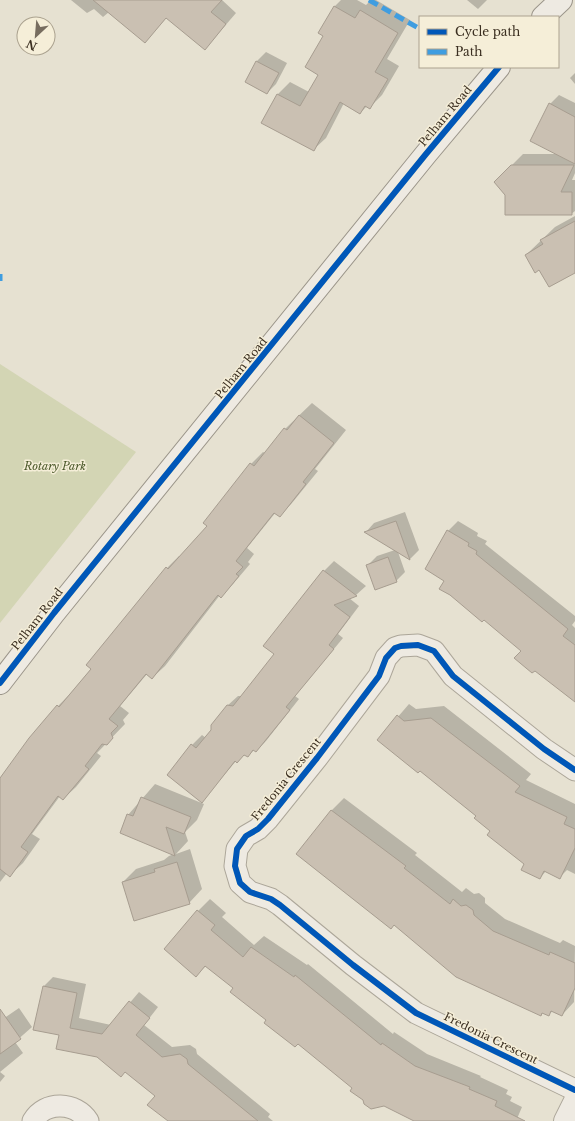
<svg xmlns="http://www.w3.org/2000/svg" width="575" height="1121" font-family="'Libre Baskerville',serif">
<rect width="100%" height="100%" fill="#e6e1d1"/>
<polygon fill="#d3d5b4" points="0,364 136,452 0,623"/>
<g fill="#0003">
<polygon points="71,0 222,0 236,13 205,49 167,17 145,42 109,12 103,17 94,9 87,13"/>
<polygon points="341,0 357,0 366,5 371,0 376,0 410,20 387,59 399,66 382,95 370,107 367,106 360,113 344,103 326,138 313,150 263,123 278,94 290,82 309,92 320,74 324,36 319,33 335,6"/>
<polygon points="467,0 487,0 478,9"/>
<polygon points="266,52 287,63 276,84 267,93 246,82 257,61"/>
<polygon points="575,73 575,84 570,78"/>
<polygon points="559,95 575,103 575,173 572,180 575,180 575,211 571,214 506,194 495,182 523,154 557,154 550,104"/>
<polygon points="575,216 575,272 540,269 526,255 555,227"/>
<polygon points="312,403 346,430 315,469 318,471 292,503 280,516 276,512 247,548 254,554 248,562 250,564 233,584 221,596 220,595 165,666 152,678 147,674 120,706 129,713 123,720 125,724 97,753 101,756 76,787 63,799 60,796 32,834 40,839 23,863 10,875 7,873 0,882 0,778 58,706 70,694 92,668 88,665 167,568 179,556 181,557 209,526 251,464 263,452 265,453 285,429"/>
<polygon points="405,512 419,550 410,559 398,552 405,572 396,581 368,565 377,556 395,550 366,532 374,523"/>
<polygon points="458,521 478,533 477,536 487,541 485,544 575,616 575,621 572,625 575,628 575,701 535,669 522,650 446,580 448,531"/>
<polygon points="334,561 366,586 356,595 349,598 359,606 338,634 343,638 295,696 299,699 266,741 256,751 254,750 248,756 245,754 237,762 236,761 202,801 192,745 202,735 206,738 227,706 238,696 242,696 275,654 324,571"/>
<polygon points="409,704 416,709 444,706 531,774 526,780 575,804 575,874 567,870 559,878 546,871 540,878 477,816 420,770 378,740"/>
<polygon points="155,784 204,804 197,820 185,832 188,841 176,854 190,849 202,889 189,903 123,882 136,869 164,860 169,856 174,854 128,815"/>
<polygon points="344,798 417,853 415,855 462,892 466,888 474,894 479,893 485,898 485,903 505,919 560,943 563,940 575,946 574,1002 562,1015 553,1011 549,1014 543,1012 541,1015 394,924 297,854 332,810"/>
<polygon points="210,899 226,913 222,917 254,945 264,936 307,965 308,964 393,1034 394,1032 427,1054 481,1076 480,1077 508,1090 506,1094 512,1097 510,1101 522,1107 516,1121 417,1121 384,1105 353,1087 268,1020 234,988 206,966 196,975 198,911"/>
<polygon points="53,977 86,984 79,1018 111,1025 139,992 158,1007 144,1025 172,1047 190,1045 196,1049 197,1054 270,1114 268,1117 273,1121 174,1121 156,1096 125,1071 60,1035 44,986"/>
<polygon points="19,1008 32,1027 15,1042 23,1053 0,1072 5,1076 0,1082 0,1021"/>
</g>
<g fill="#cac0b2" stroke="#a79d90">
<polygon points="93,0 222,0 211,12 226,24 205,50 166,18 145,43"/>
<polygon points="334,6 355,18 360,10 398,33 375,72 388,79 370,109 365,106 360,114 340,102 314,151 261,123 277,94 300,106 318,75 305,67 323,36 318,33"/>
<polygon points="256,61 279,73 267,94 245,82"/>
<polygon points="549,103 575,117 575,164 530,141"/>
<polygon points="511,165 574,165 561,192 572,192 572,215 505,215 505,195 494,182"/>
<polygon points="575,221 575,273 549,287 539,270 535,273 525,255 543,244 540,240"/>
<polygon points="299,415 334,443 303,482 306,484 280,517 274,513 236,561 243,567 236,574 239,576 221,598 218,595 152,679 146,674 109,719 118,726 111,733 113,738 107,745 102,744 85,766 89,769 63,800 58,796 21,847 28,852 10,877 0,869 0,778 29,738 57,705 59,707 91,669 86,665 166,567 168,569 207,526 203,523 250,463 254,466 284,428 287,430"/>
<polygon points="396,521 410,560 364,532"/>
<polygon points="447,530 469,543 468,546 477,551 476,554 568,629 563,636 575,645 575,702 535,671 532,673 514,658 521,651 484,620 482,622 450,595 439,589 444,581 425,569"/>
<polygon points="388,557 397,582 375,590 366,565"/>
<polygon points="323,570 357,596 334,605 350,617 329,645 334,649 286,707 290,710 256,752 253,750 248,757 244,755 237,763 235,761 202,803 167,775 191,744 196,748 211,730 211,725 227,705 233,706 274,654 263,646"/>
<polygon points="397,715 404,721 431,718 520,786 515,792 567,817 564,824 575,829 575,848 560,879 544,871 540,879 521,870 524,864 487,835 490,831 474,818 476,816 420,771 418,773 377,740"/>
<polygon points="141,797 191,817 184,834 166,827 175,856 120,833 127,814 133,816"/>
<polygon points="331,810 406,866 404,868 450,904 453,899 461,906 466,905 473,910 474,915 493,931 549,955 550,952 575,963 575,988 562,1016 551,1011 549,1016 542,1013 541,1016 456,977 394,925 391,929 296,854"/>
<polygon points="177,862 190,904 134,921 122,882 155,872 154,869"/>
<polygon points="197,910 215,925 211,930 243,957 251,947 294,977 295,975 381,1045 382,1043 415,1066 470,1087 469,1089 497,1101 495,1106 525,1121 414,1121 384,1106 371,1109 364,1104 363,1100 350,1091 352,1088 298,1044 295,1047 264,1023 266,1020 230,992 233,988 205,966 196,977 164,949"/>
<polygon points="43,986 77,993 70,1028 102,1034 129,1001 150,1018 136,1035 162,1057 180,1054 187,1059 188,1064 258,1121 168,1121 147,1105 155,1096 125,1072 121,1077 97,1057 56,1049 59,1035 33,1030"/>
<polygon points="0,1009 21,1039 0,1054"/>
</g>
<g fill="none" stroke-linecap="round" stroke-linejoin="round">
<defs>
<g id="minor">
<polyline points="575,770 544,749 453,676 434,651 418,645 401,646 395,648 386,658 379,676 317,758 268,819 258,829 246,836 237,849 235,866 240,883 250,892 271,899 280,905 353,965 416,1013 575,1090"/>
<path d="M33,1121c12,-21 43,-19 55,0"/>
</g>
<polyline id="tertiary" points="565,1121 575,1101"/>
<g id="secondary">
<polyline points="543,17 561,0"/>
<polyline points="0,683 54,613 426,154 499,67"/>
</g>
</defs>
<use href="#minor" stroke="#aca699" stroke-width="23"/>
<use href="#tertiary" stroke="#aca699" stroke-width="24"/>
<use href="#secondary" stroke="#9b958a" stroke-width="24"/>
<use href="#minor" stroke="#eeeae2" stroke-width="21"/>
<use href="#tertiary" stroke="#eeeae2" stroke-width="22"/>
<use href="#secondary" stroke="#eeeae2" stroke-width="22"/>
<g stroke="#3f9de0" stroke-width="5" stroke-dasharray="10 5" stroke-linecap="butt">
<polyline points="369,0 420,29"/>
<polyline points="0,274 0,281"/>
</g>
<defs>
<g id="cycleway">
<polyline points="0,683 54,613 426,154 499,67"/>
<polyline points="575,770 544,749 453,676 434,651 418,645 401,646 395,648 386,658 379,676 317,758 268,819 258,829 246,836 237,849 235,866 240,883 250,892 271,899 280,905 353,965 416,1013 575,1090"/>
</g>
</defs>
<use href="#cycleway" stroke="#f5eed8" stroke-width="8"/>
<use href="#cycleway" stroke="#0057b8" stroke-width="6"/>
</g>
<g text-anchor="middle" stroke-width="3" stroke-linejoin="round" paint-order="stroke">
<g font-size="11" fill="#3b2f21" stroke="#f5eed8">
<text transform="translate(445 116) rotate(-50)" y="4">Pelham Road</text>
<text transform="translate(241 368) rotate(-51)" y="4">Pelham Road</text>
<text transform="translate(37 619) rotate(-52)" y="4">Pelham Road</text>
<text transform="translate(286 779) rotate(-51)" y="4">Fredonia Crescent</text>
<text transform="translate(491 1038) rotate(26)" y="4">Fredonia Crescent</text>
</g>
<g font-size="11" font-style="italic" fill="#495728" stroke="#f5eed8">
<text x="55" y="470">Rotary Park</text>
</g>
</g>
<rect x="419" y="16" width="140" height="52" fill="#f5eed8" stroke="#aba28f"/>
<rect x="427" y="29" width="20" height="6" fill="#0057b8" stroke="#aba28f"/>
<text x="455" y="36" font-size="12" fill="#3b2f21">Cycle path</text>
<rect x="427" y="49" width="20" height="6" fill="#3f9de0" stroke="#aba28f"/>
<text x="455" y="56" font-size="12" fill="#3b2f21">Path</text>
<g transform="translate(36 36) rotate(206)"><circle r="19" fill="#f5eed8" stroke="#aba28f"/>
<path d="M0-3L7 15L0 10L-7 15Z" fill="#776d5f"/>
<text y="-6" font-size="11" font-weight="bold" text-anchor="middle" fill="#3b2f21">N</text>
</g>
</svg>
